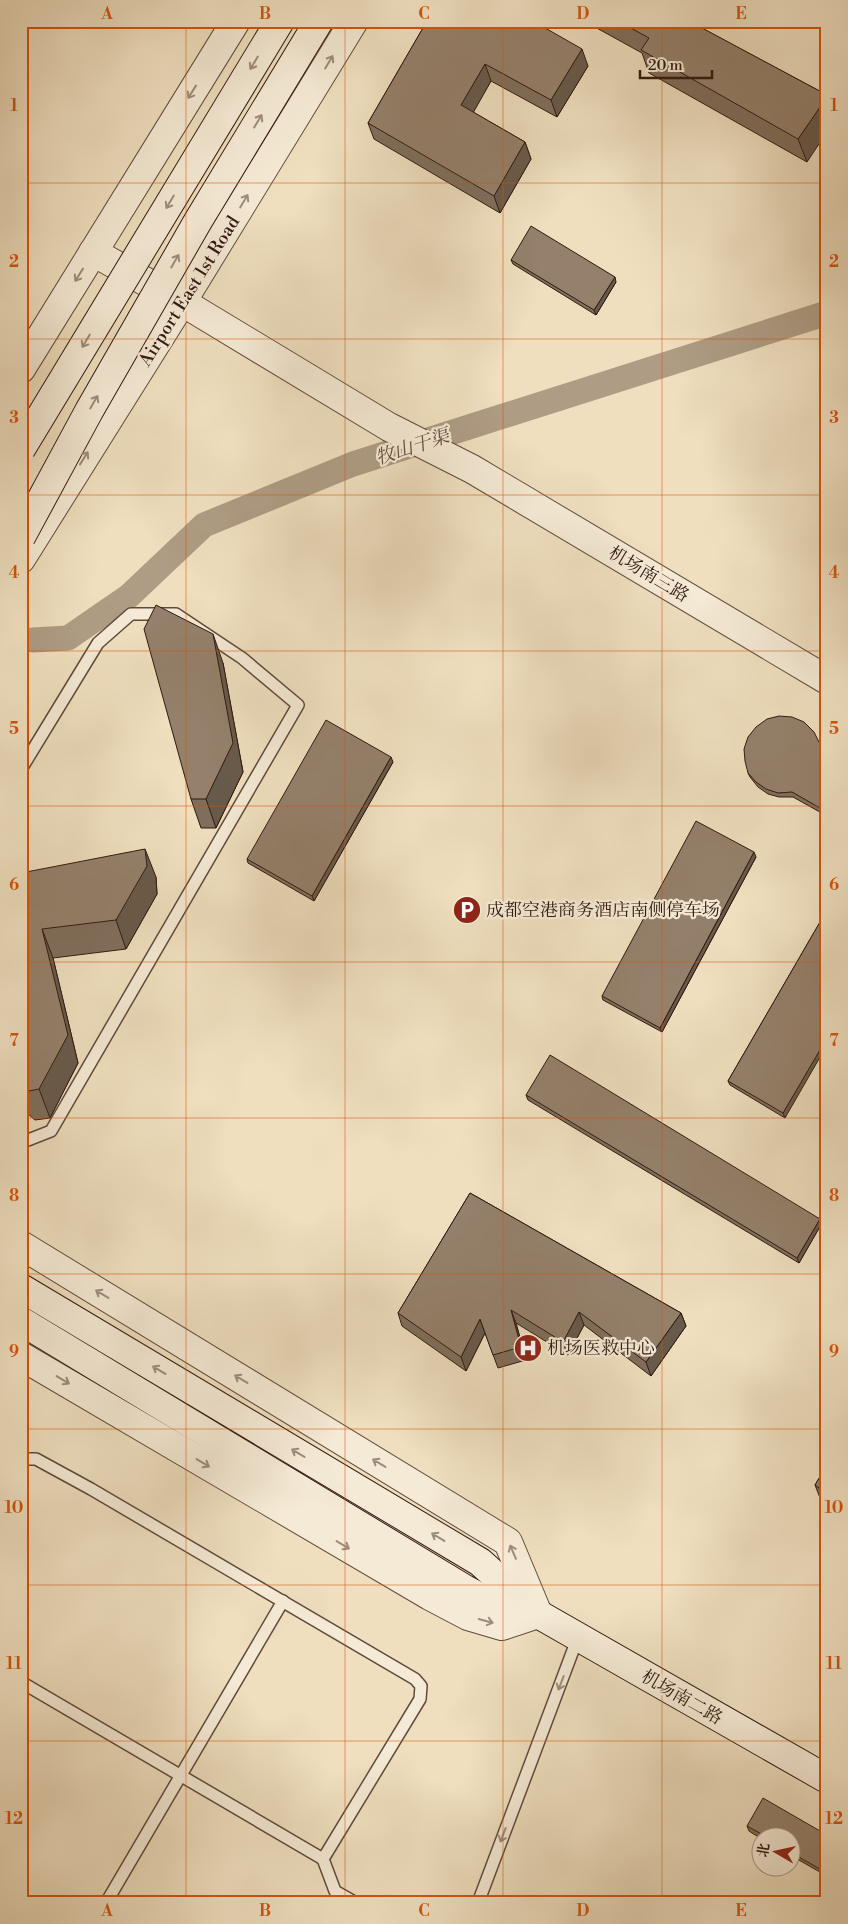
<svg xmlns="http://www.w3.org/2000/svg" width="848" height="1924" font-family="'Libre Bodoni','Noto Serif SC',serif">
<rect width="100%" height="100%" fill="#efdfbf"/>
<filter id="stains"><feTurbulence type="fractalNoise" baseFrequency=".004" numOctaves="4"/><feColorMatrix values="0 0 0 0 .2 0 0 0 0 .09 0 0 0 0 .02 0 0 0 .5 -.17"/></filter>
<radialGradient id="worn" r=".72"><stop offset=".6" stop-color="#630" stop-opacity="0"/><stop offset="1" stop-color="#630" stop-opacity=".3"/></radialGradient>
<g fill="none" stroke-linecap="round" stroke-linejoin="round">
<polyline stroke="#ae9c84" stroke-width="25" points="33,640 68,638 129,596 204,525 353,464 827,313"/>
<defs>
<g id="service">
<polyline points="21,336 35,347"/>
<polyline points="21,1141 23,1142 51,1131 298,705 242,658 176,614 131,614 98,643 23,766"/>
<polyline points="21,1462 26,1459 36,1459 91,1489 415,1679 421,1686 420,1699 323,1859"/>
<polyline points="21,1682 323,1859 335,1891 356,1903"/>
<polyline points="106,1903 283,1601"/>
<polyline points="478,1903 578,1637"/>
</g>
<g id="tertiary">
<polyline points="93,252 182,302 389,427 472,469 827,680"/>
<polyline points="21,369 236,21"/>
<polyline points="21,559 182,302 354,21"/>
<polyline points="21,1245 508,1542 538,1614 502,1626 468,1616 430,1596 21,1356"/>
</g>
<g id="secondary">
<polyline points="21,1288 480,1562 538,1614 827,1779"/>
<polyline points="21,1321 465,1589 487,1601 534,1613"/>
</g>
</defs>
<use href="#service" stroke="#604a3c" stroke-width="14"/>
<use href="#tertiary" stroke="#604a3c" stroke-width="30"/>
<use href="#secondary" stroke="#311910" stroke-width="30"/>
<use href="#service" stroke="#f5ead5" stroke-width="11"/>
<use href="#tertiary" stroke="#f5ead5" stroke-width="28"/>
<use href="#secondary" stroke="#f5ead5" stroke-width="28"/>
<defs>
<g id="secondary-bridge">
<polyline points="21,449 280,21"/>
<polyline points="21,537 89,411 198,221 319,21"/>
</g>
</defs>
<use href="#secondary-bridge" stroke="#311910" stroke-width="30" stroke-linecap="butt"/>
<use href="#secondary-bridge" stroke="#f5ead5" stroke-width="28"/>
</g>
<g fill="#7f6e5c" stroke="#311910">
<polygon points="427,21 588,66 557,117 491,81 473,112 525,142 531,159 500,213 374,139 368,123"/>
<polygon points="584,21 695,21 696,25 827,95 807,162 649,73 642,53"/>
<polygon points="511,260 616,282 596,315 513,264"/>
<polygon points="223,663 243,772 216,828 201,828 191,799"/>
<polygon points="820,744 827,748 827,816 793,797 779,797 768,794 758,787 750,777 748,773"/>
<polygon points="393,762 314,901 248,863 247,859"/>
<polygon points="756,857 662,1032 603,1000 602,996"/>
<polygon points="21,873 156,877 157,894 126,949 53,958 78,1063 50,1118 35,1120 21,1108"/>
<polygon points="827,910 785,1118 730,1085 728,1081"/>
<polygon points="526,1095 820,1219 822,1223 799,1263 528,1100"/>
<polygon points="470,1193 681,1313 686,1326 651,1376 584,1325 568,1355 516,1323 526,1360 498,1368 485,1333 466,1371 402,1326 398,1313"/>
<polygon points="827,1465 827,1510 824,1508 815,1485"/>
<polygon points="747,1826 827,1835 827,1876 790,1855 790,1836 760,1836 760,1838 749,1831"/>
</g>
<g fill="#685a4b" stroke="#311910">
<polygon points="582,49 588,66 557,117 551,100"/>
<polygon points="485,64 491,81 468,122 461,105"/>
<polygon points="827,97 827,132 807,162 798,139"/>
<polygon points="525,142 531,159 500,213 494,196"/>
<polygon points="615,277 616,282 596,315 594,310"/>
<polygon points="213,634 223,663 243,772 216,828 206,799"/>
<polygon points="391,757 393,762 314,901 312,896"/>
<polygon points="145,849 156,877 157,894 126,949 116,920"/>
<polygon points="754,852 756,857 662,1032 660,1028"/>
<polygon points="42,929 53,958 78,1063 50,1118 39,1089"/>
<polygon points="827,1038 827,1045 785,1118 783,1113"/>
<polygon points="820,1219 822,1223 799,1263 797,1258"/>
<polygon points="511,1310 516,1323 526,1360 521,1347"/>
<polygon points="579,1312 584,1325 568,1355 563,1342"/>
<polygon points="681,1313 686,1326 651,1376 646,1362"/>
<polygon points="480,1319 485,1333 466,1371 461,1357"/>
</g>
<g fill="#94806b" stroke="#311910">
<polygon points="427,21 533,21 582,49 551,100 485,64 461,105 525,142 494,196 368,123"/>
<polygon points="618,21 689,21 827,95 827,97 798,139 641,50 649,38"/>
<polygon points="531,226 615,277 594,310 511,260"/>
<polygon points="156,605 213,634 233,743 206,799 191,799 144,629"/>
<polygon points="779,716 792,717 804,722 814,732 820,744 827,748 827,812 792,792 778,793 766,789 756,782 748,773 745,761 744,749 748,737 756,727 767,719"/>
<polygon points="326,720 391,757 312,896 247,859"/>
<polygon points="696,821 754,852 660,1028 602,996"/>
<polygon points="145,849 147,866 116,920 42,929 68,1035 39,1089 24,1092 21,1089 21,873"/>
<polygon points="827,910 827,1038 783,1113 728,1081"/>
<polygon points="550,1055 820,1219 797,1258 526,1095"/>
<polygon points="470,1193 681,1313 646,1362 579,1312 563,1342 511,1310 521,1347 493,1355 480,1319 461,1357 398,1313"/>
<polygon points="827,1465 827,1494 815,1485"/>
<polygon points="763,1798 827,1835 827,1873 790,1852 790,1836 765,1836 747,1826"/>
</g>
<defs><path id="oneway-shaft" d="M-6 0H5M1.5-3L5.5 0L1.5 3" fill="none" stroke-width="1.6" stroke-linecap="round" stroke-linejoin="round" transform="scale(1.25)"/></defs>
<g stroke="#9d8c7c">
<use href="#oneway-shaft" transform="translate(329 62) rotate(-59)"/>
<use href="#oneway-shaft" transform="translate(254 63) rotate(121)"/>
<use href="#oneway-shaft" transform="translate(192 92) rotate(122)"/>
<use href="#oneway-shaft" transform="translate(258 121) rotate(-59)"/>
<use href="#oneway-shaft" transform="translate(244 201) rotate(-59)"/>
<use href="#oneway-shaft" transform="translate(170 202) rotate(121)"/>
<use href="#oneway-shaft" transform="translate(175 261) rotate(-60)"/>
<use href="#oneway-shaft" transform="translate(79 275) rotate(122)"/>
<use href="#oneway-shaft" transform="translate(86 341) rotate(121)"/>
<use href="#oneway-shaft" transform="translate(94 402) rotate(-60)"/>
<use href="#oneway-shaft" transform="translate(84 458) rotate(-58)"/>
<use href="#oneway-shaft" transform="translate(102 1294) rotate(-149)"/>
<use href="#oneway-shaft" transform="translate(159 1370) rotate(-149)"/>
<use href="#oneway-shaft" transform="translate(241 1379) rotate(-149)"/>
<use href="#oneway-shaft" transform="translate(63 1380) rotate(31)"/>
<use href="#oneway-shaft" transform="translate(298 1453) rotate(-149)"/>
<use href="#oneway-shaft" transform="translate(203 1463) rotate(31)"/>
<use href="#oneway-shaft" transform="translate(379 1463) rotate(-149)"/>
<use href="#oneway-shaft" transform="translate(438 1537) rotate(-149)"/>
<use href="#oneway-shaft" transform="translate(343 1545) rotate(31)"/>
<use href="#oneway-shaft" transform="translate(513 1552) rotate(-113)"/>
<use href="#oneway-shaft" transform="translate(486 1621) rotate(16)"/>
<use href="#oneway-shaft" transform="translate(561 1683) rotate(111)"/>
<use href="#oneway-shaft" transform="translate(503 1835) rotate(111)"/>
</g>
<path fill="none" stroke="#d6530c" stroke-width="1" stroke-opacity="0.55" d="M186,21v1882M345,21v1882M503,21v1882M662,21v1882M21,183h806M21,339h806M21,495h806M21,651h806M21,806h806M21,962h806M21,1118h806M21,1274h806M21,1429h806M21,1585h806M21,1741h806"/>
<defs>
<symbol id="parking-disc" viewBox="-11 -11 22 22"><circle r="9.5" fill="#8f2418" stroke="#f5ead5"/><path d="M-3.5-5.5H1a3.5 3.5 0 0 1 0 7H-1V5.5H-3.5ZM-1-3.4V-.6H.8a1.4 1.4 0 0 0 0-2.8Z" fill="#fff"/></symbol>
<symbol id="hospital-disc" viewBox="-11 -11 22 22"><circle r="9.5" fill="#8f2418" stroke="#f5ead5"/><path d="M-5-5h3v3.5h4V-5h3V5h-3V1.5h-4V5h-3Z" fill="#fff"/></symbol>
</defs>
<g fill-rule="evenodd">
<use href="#parking-disc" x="451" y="894" width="32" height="32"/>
<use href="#hospital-disc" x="512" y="1332" width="32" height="32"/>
</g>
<g text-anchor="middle" stroke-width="4.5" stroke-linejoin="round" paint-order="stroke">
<g font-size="18" fill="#311910" stroke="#f5ead5">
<text transform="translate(189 291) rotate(-58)" y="6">Airport East 1st Road</text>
<text transform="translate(649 574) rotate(31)" y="6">机场南三路</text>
<text transform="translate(682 1697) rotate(30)" y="6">机场南二路</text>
</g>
<g font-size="18" fill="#311910" stroke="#f5ead5" text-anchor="start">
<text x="486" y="916">成都空港商务酒店南侧停车场</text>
<text x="547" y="1354">机场医救中心</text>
</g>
<g font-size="19" font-style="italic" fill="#634d3e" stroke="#f5ead5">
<text transform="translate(412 446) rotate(-18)" y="7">牧山干渠</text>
</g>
</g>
<rect width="848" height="1924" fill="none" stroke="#efdfbf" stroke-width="55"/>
<g transform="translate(776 1852) rotate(279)"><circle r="24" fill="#f5ead5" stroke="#a79686"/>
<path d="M0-4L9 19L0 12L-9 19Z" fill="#8f2418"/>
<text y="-8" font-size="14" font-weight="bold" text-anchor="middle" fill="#311910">北</text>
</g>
<path d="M640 70v8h72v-8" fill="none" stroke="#311910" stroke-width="2.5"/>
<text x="648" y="70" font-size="15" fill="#311910" stroke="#f5ead5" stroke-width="4" paint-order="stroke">20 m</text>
<rect x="28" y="28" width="792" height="1868" fill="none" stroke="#d6530c" stroke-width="2"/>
<g font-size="16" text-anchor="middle" font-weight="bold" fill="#d6530c">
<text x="107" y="19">A</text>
<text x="265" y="19">B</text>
<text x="424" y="19">C</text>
<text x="583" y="19">D</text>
<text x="741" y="19">E</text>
<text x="14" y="111">1</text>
<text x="834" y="111">1</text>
<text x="14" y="267">2</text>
<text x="834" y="267">2</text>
<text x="14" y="423">3</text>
<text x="834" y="423">3</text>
<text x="14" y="578">4</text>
<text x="834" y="578">4</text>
<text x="14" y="734">5</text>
<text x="834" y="734">5</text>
<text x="14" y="890">6</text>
<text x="834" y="890">6</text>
<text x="14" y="1046">7</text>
<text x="834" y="1046">7</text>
<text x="14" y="1201">8</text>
<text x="834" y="1201">8</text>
<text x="14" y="1357">9</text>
<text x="834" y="1357">9</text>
<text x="14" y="1513">10</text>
<text x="834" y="1513">10</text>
<text x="14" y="1669">11</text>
<text x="834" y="1669">11</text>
<text x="14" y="1824">12</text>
<text x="834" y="1824">12</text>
<text x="107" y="1916">A</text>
<text x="265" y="1916">B</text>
<text x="424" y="1916">C</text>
<text x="583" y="1916">D</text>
<text x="741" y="1916">E</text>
</g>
<rect width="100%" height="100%" filter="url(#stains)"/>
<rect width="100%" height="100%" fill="url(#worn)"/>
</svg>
